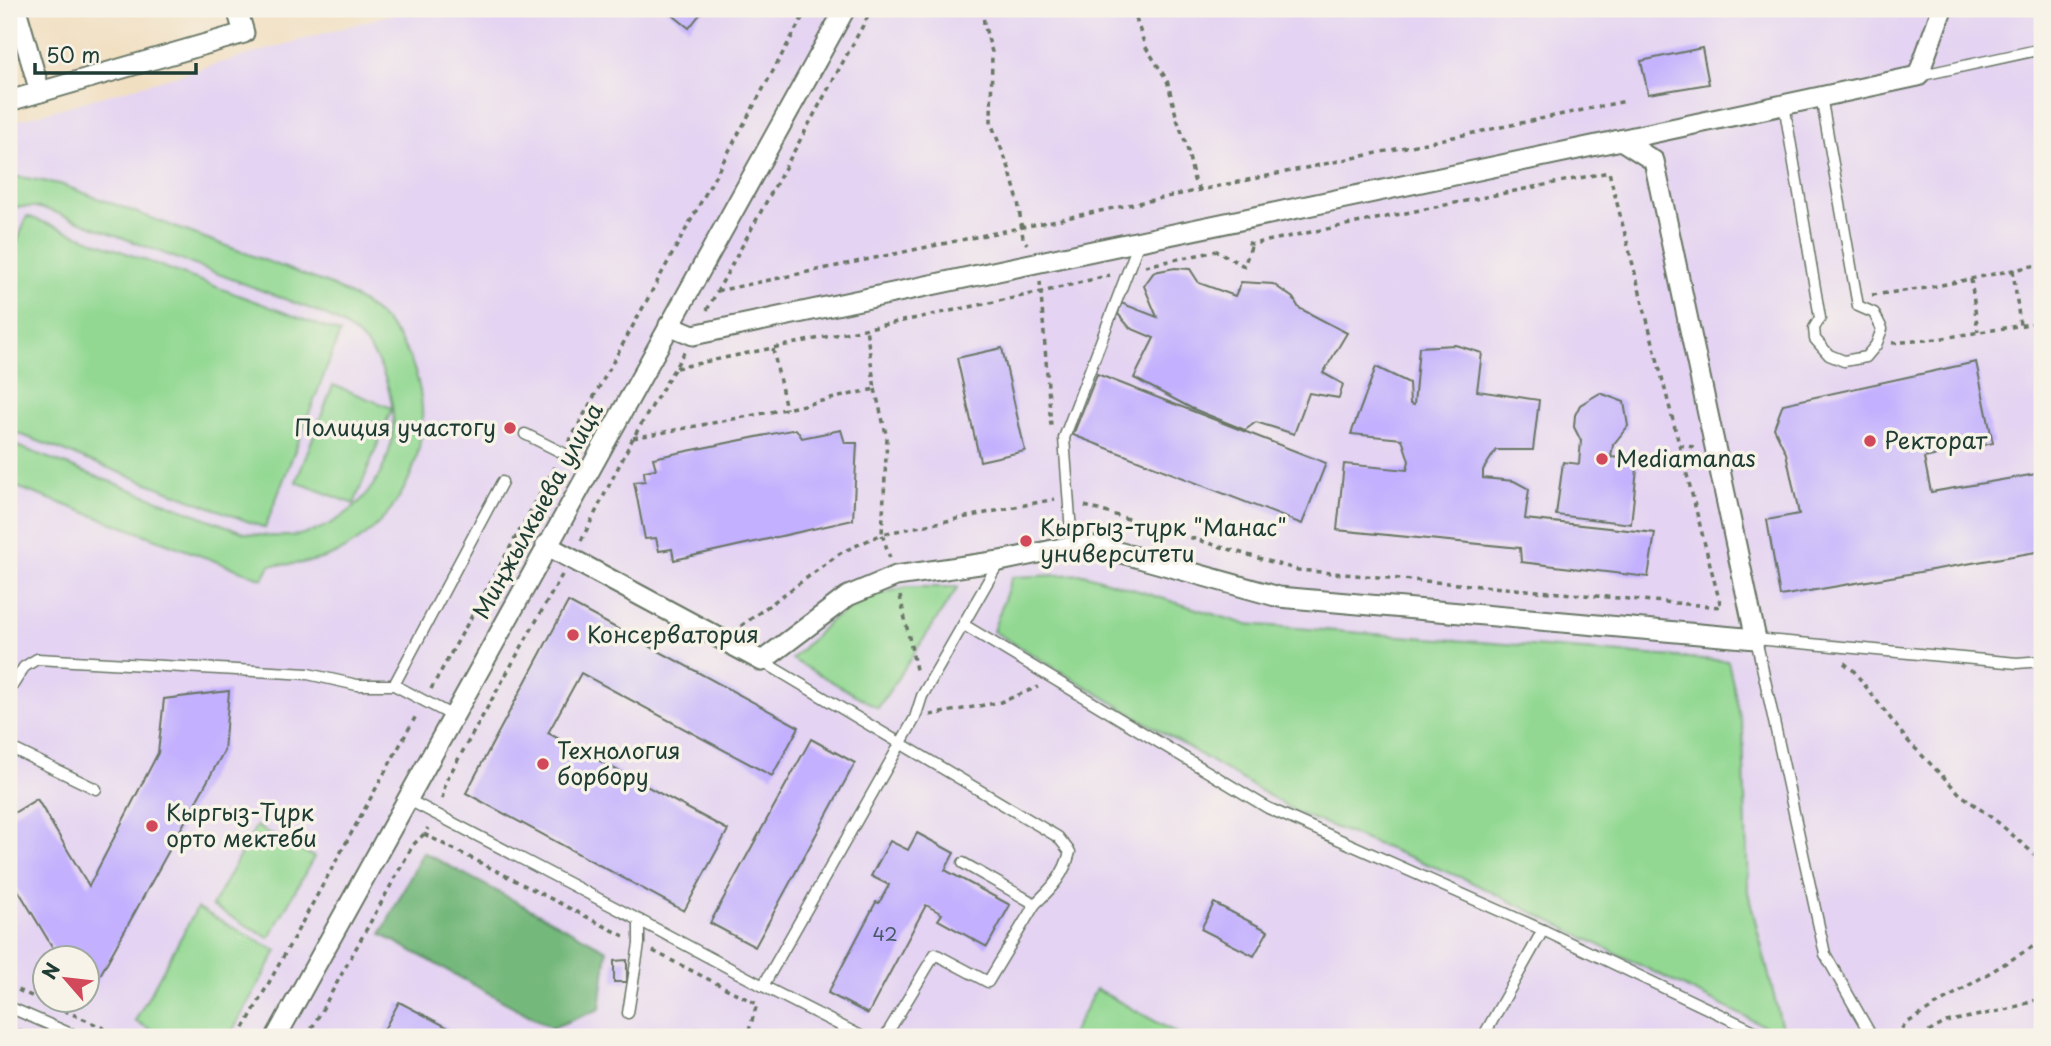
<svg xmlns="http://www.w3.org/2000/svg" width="2051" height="1046" font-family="'Playpen Sans',sans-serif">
<rect width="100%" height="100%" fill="#f7f3e8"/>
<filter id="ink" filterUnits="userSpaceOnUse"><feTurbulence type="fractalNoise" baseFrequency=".0143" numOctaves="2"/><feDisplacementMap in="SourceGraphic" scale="14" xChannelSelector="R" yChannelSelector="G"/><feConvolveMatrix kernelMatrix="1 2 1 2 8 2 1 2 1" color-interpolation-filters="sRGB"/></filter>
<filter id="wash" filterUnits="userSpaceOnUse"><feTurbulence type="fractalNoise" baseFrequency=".00686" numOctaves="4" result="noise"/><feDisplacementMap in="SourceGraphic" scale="28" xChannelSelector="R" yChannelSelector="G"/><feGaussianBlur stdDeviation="1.57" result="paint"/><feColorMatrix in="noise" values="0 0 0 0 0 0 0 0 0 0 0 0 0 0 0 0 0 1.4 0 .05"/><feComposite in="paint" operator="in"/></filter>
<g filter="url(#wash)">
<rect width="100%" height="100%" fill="#f1dfc1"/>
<path fill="#e4d3f2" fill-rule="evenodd" d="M410,9h1632v1028h-2033v-914zM46,958h42v42h-42z"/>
<g fill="#92d892" stroke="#588a63" stroke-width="2">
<path d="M20,177l40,7 271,101c19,9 38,20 53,35 68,72 41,191 -47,233 -21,10 -44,12 -67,12l-7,14 -254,-95v-41l236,90c18,3 36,5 54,2 63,-13 107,-77 91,-140 -5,-22 -14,-41 -29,-56 -13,-13 -29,-21 -45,-28l-264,-100 -17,-4h-26v-29z"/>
<polygon points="27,216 340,333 265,528 9,430 9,264"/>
<polygon points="333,385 392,408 354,504 296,482"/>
<polygon points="1084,574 1245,624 1728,661 1743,730 1748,892 1784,1036 1465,879 1298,813 993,631 1012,577"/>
<polygon points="906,587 958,587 878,708 792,659 830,621 869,597"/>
<polygon points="256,826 314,857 269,938 212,906"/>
<polygon points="197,908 277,951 229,1037 165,1037 135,1021"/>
<polygon points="1096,989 1184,1037 1070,1037"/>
</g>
<polygon fill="#75b87c" stroke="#4a7a58" stroke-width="2" points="423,852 607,950 600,1009 552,1028 381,934"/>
<g id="blocks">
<g fill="#c3b0fe">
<polygon points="665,9 704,9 689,28"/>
<polygon points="1702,48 1709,84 1648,94 1641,61"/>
<polygon points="1175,268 1190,269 1199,283 1235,296 1241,282 1273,284 1293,298 1299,308 1347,333 1323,373 1343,384 1339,398 1309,393 1294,434 1256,422 1245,430 1191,408 1134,378 1154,338 1130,328 1118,314 1121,303 1157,317 1144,286 1154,272"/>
<polygon points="1455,345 1482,353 1477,391 1539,400 1533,450 1496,450 1483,470 1483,478 1514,481 1529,489 1525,519 1655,533 1648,577 1521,562 1520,548 1337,530 1344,464 1407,470 1409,461 1402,439 1351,434 1376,367 1409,383 1410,404 1414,405 1419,347"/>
<polygon points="1002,348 1025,451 980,461 957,358"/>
<polygon points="1976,362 1993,443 1924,458 1931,492 2042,473 2042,551 1780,596 1767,520 1799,514 1786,453 1774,428 1783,404"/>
<polygon points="1097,374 1326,463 1302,524 1073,435"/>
<polygon points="1600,393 1624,402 1628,426 1613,445 1611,457 1638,460 1631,524 1556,515 1563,462 1579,464 1581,441 1574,427 1575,415 1580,405"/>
<polygon points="796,429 802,438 841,430 845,443 857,443 853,520 674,560 672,549 659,551 656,538 645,539 634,482 645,481 644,471 656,469 653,458"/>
<polygon points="568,602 799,727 772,776 581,673 548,733 728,830 684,911 466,793"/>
<polygon points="229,691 224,751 88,997 88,958 59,958 9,875 9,816 37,799 89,886 158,753 164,699"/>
<polygon points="811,739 855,763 755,947 710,923"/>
<polygon points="917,833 954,853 945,870 1010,905 987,947 938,920 942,914 926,905 868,1014 828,993 876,902 879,903 889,885 871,876 890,841 908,850"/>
<polygon points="1214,903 1268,931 1254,956 1201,929"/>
<polygon points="627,960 627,982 614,982 614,961"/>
<polygon points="399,1002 466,1037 380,1037"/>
<polygon points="699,1028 700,1037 653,1037 653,1036"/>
</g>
</g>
</g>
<g filter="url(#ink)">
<use href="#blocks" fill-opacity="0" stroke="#687665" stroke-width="2"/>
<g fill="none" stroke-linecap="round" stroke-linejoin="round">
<defs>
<g id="lane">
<polyline points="1918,76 2042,49"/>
<polyline points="1784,104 1820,318 1814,328 1815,339 1829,355 1844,361 1866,357 1876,345 1882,329 1874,313 1858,306 1821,96"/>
<polyline points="525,434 563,453"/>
<polyline points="1072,546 1064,438 1139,242"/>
<polyline points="964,625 1268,808 1543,930 1767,1037"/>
<path d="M762,661l296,176 12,15c-6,23 -18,36 -35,52"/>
<polyline points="394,685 502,482"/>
<polyline points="9,691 24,667 37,659 308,674 357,685 394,685 453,716"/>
<polyline points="9,747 96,789"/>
<polyline points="407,799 639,920 639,944 628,1013"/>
<polyline points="639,920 763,986 915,718 922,696 999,562"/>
<polyline points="763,986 863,1037"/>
<polyline points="9,1007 78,1037"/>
<polyline points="885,1037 935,954 988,982 1035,904 963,863"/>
<polyline points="1483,1037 1543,930"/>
<polyline points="1872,1037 1825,954 1756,639 2017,663 2042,661"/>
</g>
<g id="street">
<polyline points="16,9 40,92"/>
<polyline points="9,101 244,33 237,9"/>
<polyline points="1615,141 1918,76 1942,9"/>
<polyline points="546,545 762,661 848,596 896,576 1000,561 1072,546 1100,547 1279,597 1756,639 1654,161 1621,140 693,335 669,325"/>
<polyline points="276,1037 845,9"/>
</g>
</defs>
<use href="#lane" stroke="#687665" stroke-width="13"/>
<use href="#street" stroke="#687665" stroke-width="23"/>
<g stroke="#687665" stroke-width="3.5" stroke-dasharray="5 5" stroke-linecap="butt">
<polyline points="983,9 984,24 992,52 991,123 1009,168 1018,201 1023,238 1027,244"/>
<polyline points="1133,9 1145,46 1167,80 1177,119 1187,147 1194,180 1201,191"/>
<polyline points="1145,266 1217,251 1244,266 1252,244"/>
<polyline points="2013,270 2020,325"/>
<polyline points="1971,279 1978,332"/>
<polyline points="1040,281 1051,426"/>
<polyline points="717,291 1626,101"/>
<polyline points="1872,295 1927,288 2042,264"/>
<polyline points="707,310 872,9"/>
<polyline points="1892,343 1937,339 2042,322"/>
<polyline points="773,349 786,409"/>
<polyline points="676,368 1042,292 1110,275"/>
<polyline points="875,389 887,438 882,534 1055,499"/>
<polyline points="633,438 786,409 875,389 866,328"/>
<polyline points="569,442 807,9"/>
<polyline points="1679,445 1694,447"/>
<polyline points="1085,506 1298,570 1721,607 1609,172 1252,244 1243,241"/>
<polyline points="581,541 633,438 685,351"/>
<polyline points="900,596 917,674"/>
<polyline points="741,626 842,552 882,534 890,558"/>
<polyline points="1844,663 1853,670 1907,740 1960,794 2000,824 2042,861"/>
<polyline points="431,689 555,467"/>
<polyline points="930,715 1001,702 1038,687"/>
<polyline points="442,799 446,781 562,575"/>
<polyline points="424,834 624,936"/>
<polyline points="653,951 757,1004 747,1037"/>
<polyline points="9,986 124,1037"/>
<polyline points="9,1026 34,1037"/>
<polyline points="239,1037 417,714"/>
<polyline points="307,1037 413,845 424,834 428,828"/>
<polyline points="1896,1037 1905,1024 2042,941"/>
<polyline points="1920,1037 1946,1022 2009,1009 2042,998"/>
</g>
<use href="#lane" stroke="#fff" stroke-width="10"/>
<use href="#street" stroke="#fff" stroke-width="19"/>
</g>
</g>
<g fill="#d1495b" stroke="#f7f3e8" stroke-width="2.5">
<circle cx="510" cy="428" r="7"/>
<circle cx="1870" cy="441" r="7"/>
<circle cx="1602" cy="459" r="7"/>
<circle cx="1026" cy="541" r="7"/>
<circle cx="573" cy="635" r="7"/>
<circle cx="543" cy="764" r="7"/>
<circle cx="152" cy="826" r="7"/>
</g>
<g text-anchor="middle" stroke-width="7" stroke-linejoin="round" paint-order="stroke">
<g font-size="19" fill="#485a66">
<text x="885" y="941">42</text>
</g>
<g font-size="23" fill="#1f3d34" stroke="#f7f3e8" text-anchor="start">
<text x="496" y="436" text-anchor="end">Полиция участогу</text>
<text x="1884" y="449">Ректорат</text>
<text x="1616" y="467">Mediamanas</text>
<text x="1040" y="536">Кыргыз-түрк "Манас"<tspan x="1040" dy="26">университети</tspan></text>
<text x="587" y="643">Консерватория</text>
<text x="557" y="759">Технология<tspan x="557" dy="26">борбору</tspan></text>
<text x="166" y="821">Кыргыз-Түрк<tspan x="166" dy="26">орто мектеби</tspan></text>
</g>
<g font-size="23" fill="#1f3d34" stroke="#f7f3e8">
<text transform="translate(538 511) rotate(-61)" y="8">Миңжылкыева улица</text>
</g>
</g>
<rect width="2051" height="1046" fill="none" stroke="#f7f3e8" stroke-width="35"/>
<g transform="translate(66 979) rotate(298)"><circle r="33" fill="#f7f3e8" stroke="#a1aaa0" stroke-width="2"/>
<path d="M0-5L12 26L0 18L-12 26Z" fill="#d1495b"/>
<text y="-10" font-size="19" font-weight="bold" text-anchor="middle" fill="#1f3d34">N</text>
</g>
<path d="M35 63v10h161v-10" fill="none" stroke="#1f3d34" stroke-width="3.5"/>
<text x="46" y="63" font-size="21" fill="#1f3d34" stroke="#f7f3e8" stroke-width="5" paint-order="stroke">50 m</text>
</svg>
